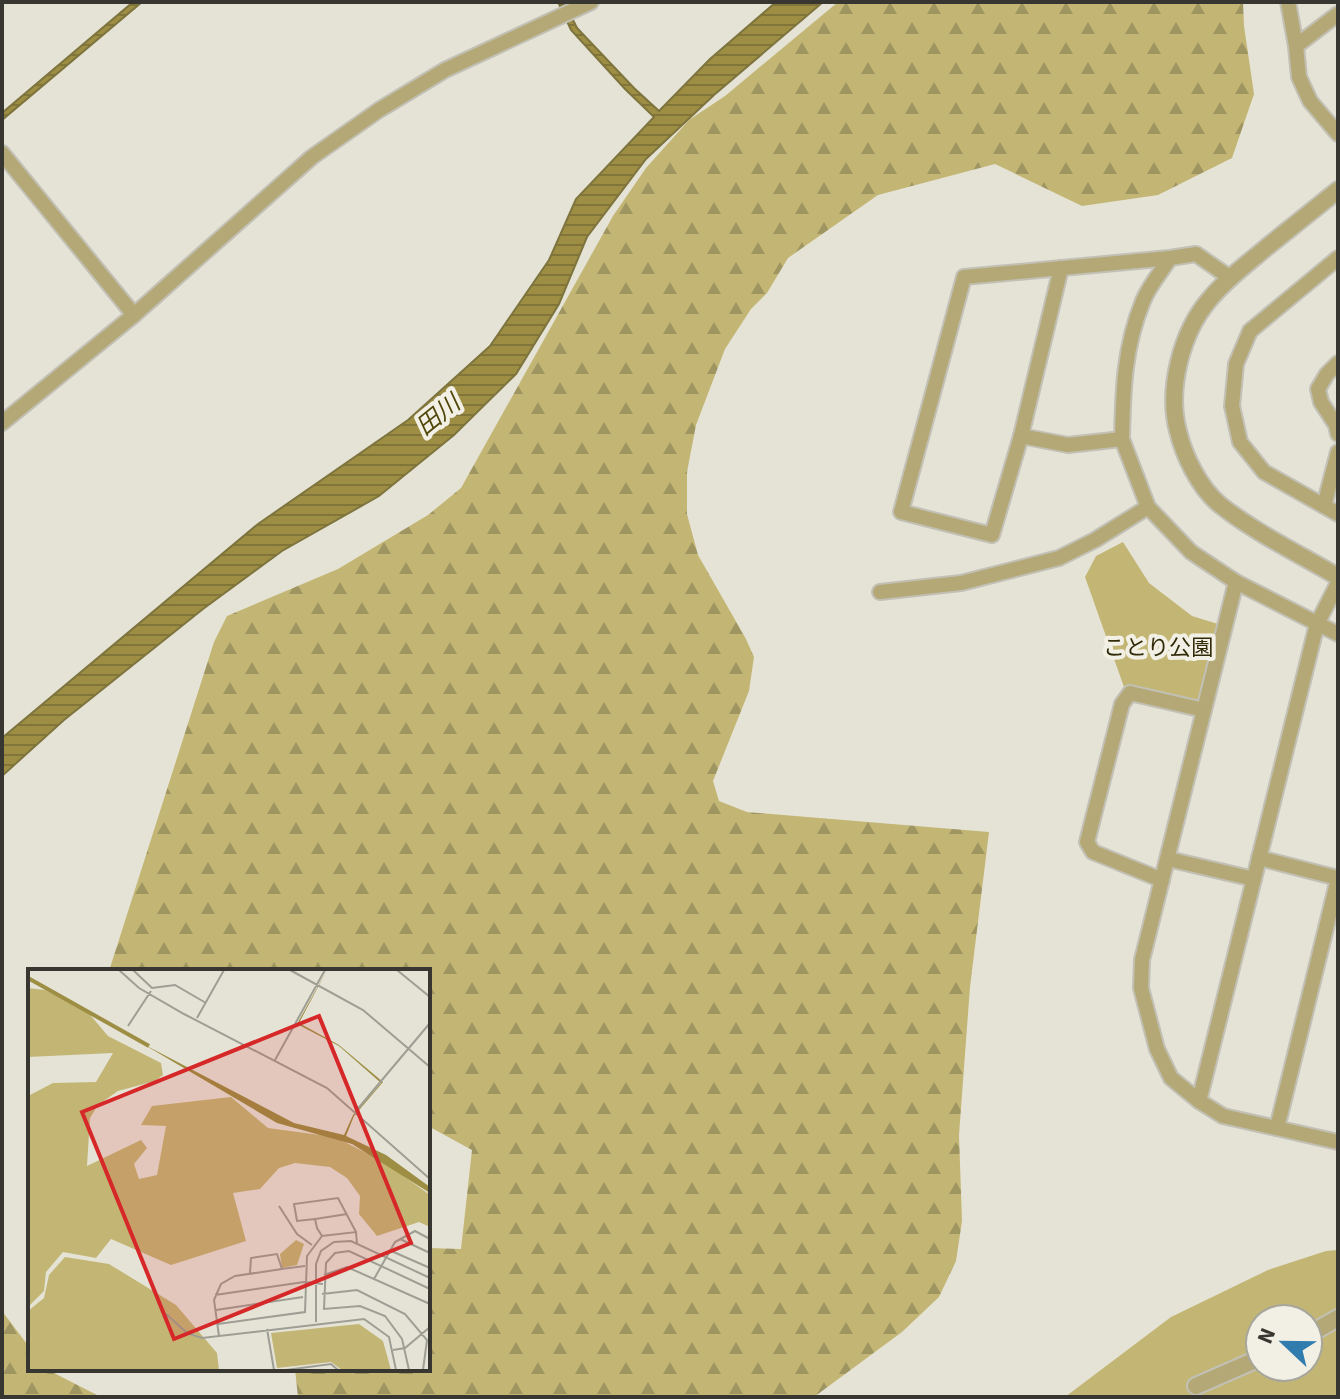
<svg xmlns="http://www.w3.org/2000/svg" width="1340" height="1399" font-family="'Source Sans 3','Noto Sans JP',sans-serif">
<defs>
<pattern id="forest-firs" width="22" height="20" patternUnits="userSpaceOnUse" patternTransform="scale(2)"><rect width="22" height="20" fill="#c3b675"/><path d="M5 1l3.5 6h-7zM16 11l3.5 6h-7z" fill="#9f9561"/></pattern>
<pattern id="water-rules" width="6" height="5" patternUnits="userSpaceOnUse" patternTransform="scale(2)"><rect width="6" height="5" fill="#9d8e43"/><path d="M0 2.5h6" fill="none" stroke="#817539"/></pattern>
</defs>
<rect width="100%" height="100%" fill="#e5e3d6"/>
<g fill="url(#forest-firs)">
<polygon points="838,2 1243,2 1244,26 1254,94 1232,158 1158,195 1082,206 995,164 878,195 788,258 767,293 751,309 725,349 696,425 687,472 687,514 698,555 746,639 754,657 749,691 713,781 719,801 747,812 989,832 970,987 959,1135 962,1221 956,1261 939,1297 902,1332 814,1397 298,1397 295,1369 428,1369 428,1248 461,1249 472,1150 428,1126 428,971 109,971 214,642 227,616 338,569 428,515 461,488 613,216 646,168 689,120 725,96"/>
<polygon points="2,1311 30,1348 30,1369 46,1369 101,1397 2,1397"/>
</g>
<g fill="#c3b675" fill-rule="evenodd">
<polygon points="1123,542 1149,583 1192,616 1218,624 1200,705 1124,687 1085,577 1096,556"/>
<path d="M1338,1250v147h-273l106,-80 97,-47 58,-19zM1260,1319h48v48h-48z"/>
</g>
<g fill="url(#water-rules)" stroke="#7e743e" stroke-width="2">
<polygon points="133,2 142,2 2,120 2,113"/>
<polygon points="558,2 564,2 577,28 634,88 659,111 710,59 776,2 823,2 714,95 646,159 587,237 559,304 516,374 454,435 379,496 282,551 203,609 64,720 2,776 2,738 258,524 408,420 490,346 549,260 576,199 654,117 625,89 571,30"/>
</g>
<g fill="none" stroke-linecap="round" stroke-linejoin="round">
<defs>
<g id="minor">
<polyline points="1288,2 1296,46 1299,77 1310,101 1338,134"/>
<polyline points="1296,46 1338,14"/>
<polyline points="2,153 134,315"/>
<polyline points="1338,258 1250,331 1236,364 1232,406 1240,442 1264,472 1338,514"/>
<path d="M1061,268l-40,168 47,9 54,-6c1,-49 2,-92 21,-138 6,-15 18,-29 27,-43l26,-4 33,23"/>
<polyline points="1338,363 1327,374 1318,389 1321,402 1336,425 1338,434"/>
<polyline points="2,423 134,315 312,157 379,110 445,70 591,2"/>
<polyline points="1021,436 992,535 901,512 964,277 1170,258"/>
<polyline points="1122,439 1148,507 1191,552 1236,582 1338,634"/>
<polyline points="1324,506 1338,452"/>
<polyline points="880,592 961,583 1059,558 1095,540 1148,507"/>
<polyline points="1204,710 1142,960 1141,988 1157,1049 1171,1078 1199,1101 1223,1116 1338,1142"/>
<polyline points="1259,858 1338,878"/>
<polyline points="1168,859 1254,879"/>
<polyline points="1162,880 1093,852 1087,842 1122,704 1130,693 1204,710 1236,582"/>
<polyline points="1199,1101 1317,624 1338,583"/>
<polyline points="1277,1128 1338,879"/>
</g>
<g id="tertiary">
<path d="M1338,190c-24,19 -47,38 -71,57 -20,17 -41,32 -58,53 -28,33 -42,90 -31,131 6,25 21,56 41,73 33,27 82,51 119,73"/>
<polyline points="1308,1335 1338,1318"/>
<polyline points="1196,1386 1260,1358"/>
</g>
</defs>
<use href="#minor" stroke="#c2c0b5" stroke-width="18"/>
<use href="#tertiary" stroke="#c2c0b5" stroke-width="20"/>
<use href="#minor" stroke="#b4a976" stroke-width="14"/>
<use href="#tertiary" stroke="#b4a976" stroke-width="16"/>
</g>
<g text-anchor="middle" stroke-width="8" stroke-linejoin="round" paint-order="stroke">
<g font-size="22" fill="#322b09" stroke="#f2f0e4">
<text x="1158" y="655">ことり公園</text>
</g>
<g font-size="24" font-style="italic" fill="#51460a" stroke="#f2f0e4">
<text transform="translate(438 415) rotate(-39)" y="8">田川</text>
</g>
</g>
<g transform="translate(28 969)">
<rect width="402" height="402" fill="#e5e3d6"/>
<path d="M331,355l24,17 8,29h-49l-11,-8 -54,6 -6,-35z" fill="#c3b675"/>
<path d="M0,19l17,2 41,20 22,26 53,27 2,12 -8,6 -37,10 -20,14 -8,13 -3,48 54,-26 6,8 -13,16 5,15 18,-4 9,-49 -25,-1 11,-19 79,-9 37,31 67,9 49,25 46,33v32l-11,-5 -42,14 -18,-22 1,-18 -13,-18 -17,-11 -35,-4 -16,5 -19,21 -27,4 13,48 -75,24 -60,-26 -15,19 -33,-6 -17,20 -2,19 -16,16v-211l25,-13 43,-1 17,-29 -85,4z" fill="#c3b675"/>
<path d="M268,271l8,4 -7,21 -15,3 -2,-14zM37,288l44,7 67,41 41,48 2,17h-191v-59l16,-13 5,-23z" fill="#c3b675"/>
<path d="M299,1l-28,53 40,22 44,37 -29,34 -8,20 40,19 44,32v6l-78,-49 -75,-21 -134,-79 151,79 50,12 9,-20 28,-32 -42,-37 -42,-22z" fill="#9d8e43"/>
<path fill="none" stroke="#9d8e43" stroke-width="4" d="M0,9l121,68"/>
<path fill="none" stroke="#9f9e94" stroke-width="2" d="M91,1l20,18 45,26 143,74 103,91M105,1l19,18 23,-3 31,18M262,1l73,40 67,57M369,1l33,27M169,49l27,-48M100,57l23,-35M247,91l50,-90M327,143l75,-89M251,237l18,28 15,11M319,245l-32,5 2,9 5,8 34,-4 1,12M287,250l-18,2 -3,-17 44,-6 18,34M372,270l30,14M361,281l41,18M222,304l1,-15 26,-4 5,15 23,-3M296,306l23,-8 83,37M346,310l21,-37 20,-11 15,8M294,325l35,-4 48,24 22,26 -4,30M187,326l89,-13 19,2M188,341l87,-13M138,345l21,19 15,5 162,-19 25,18 7,33M288,353v-58l5,-13 13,-9 17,-1 79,37M190,355l87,-12 2,-56 15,-20M239,360l7,41M191,367l-5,-36 7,-16 14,-8 47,-7M365,381l12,-2 25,-21M258,401l45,-6 7,6M381,401l-7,-31 -17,-23 -25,-10 -36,3 2,-46 9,-10 14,-2 81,38"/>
<path fill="#d62828" fill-opacity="0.15" stroke="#d62828" stroke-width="4" d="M291,47l92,227 -237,96 -92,-227z"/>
<rect width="402" height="402" fill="none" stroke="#373631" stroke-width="4"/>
</g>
<rect width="1340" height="1399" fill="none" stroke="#373631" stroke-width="8"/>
<g transform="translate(1284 1343) rotate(292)"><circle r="38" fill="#f2f0e4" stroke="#a7a69c" stroke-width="2"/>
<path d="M0-6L14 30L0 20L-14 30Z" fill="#307caf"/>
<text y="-12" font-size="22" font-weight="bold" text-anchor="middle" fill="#373631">N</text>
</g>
</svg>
